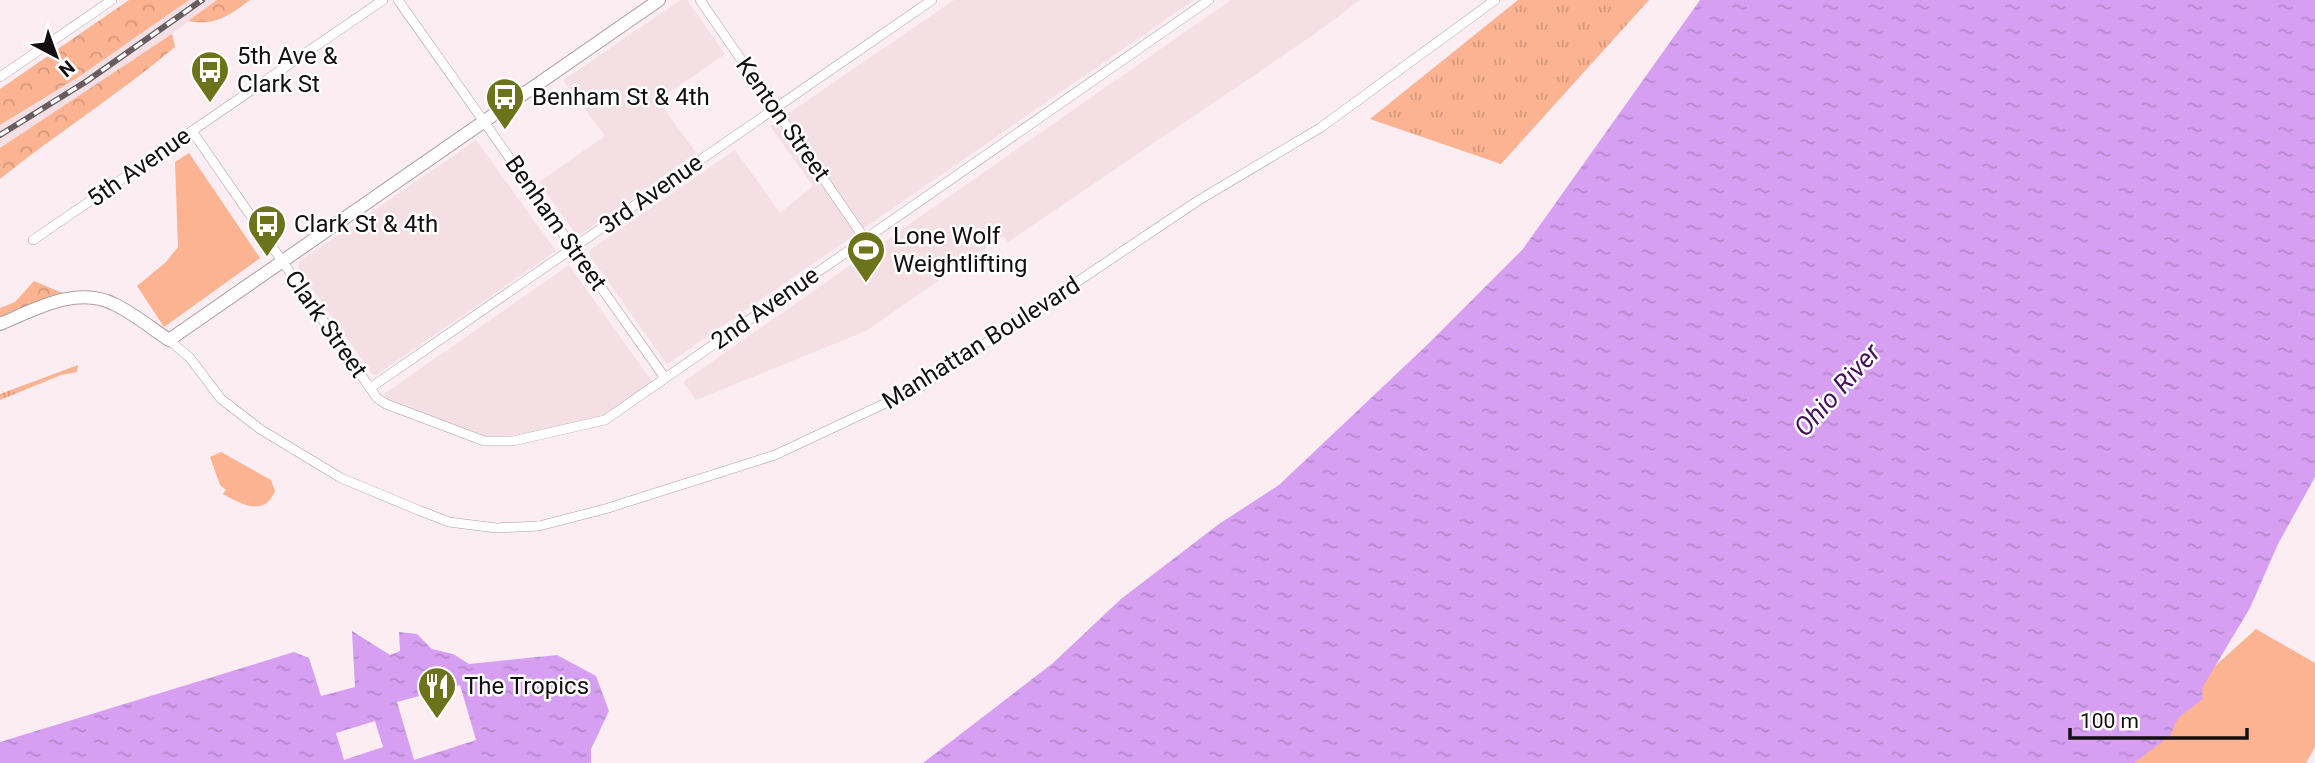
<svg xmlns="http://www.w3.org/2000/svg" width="2315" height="763" font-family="Roboto,sans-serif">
<defs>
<pattern id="grass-tufts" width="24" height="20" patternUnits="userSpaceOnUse" patternTransform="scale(1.75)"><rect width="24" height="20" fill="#fbb391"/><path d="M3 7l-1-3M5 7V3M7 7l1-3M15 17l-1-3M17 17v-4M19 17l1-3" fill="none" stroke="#d6997c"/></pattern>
<pattern id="forest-crowns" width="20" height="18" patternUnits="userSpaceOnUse" patternTransform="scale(1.75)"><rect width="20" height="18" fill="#fbb391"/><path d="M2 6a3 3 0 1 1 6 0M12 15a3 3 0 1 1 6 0" fill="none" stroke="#d6997c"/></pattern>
<pattern id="water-ripples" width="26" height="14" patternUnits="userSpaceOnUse" patternTransform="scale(1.75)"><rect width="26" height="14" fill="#d69ff1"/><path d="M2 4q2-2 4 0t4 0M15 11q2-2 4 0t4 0" fill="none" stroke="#b788cd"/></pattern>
</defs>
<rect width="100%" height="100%" fill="#fbedf1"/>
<g fill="#f4dfe4">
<polygon points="189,0 217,0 140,58 0,148 0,125 80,76"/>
<polygon points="681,0 687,0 725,54 658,100 696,153 581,234 575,233 539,182 605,136 563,80"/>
<polygon points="954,0 1194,0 669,363 666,363 590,256 590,250 735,150 780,213 813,186 770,126"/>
<polygon points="1231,0 1360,0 1319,31 1008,242 1003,236 866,331 696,400 683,382"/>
<polygon points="476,140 556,251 376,375 372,374 298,268 299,262"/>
<polygon points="569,265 653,383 606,414 586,422 540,433 487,437 388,400 384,394"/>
</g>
<g fill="url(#grass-tufts)">
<polygon points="1518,0 1649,0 1501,164 1370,119"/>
<polygon points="78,365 77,372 61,375 0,400 0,394"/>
</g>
<g fill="url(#forest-crowns)">
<polygon points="129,0 189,0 80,76 0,125 0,89"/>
<path d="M217,0h33c-21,16 -35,26 -62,21z"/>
<path d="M172,34l3,13c-56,47 -118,86 -175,132v-31z"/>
<polygon points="34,281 67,295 0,319 0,308 15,302"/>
</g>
<g fill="#fbb391">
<polygon points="189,153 260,258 164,327 137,286 166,262 178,247 175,162"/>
<path d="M221,452l50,28 4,11c-11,28 -37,11 -52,3l3,-4 -6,-5 -10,-28z"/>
<polygon points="2256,629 2315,663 2315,747 2306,763 2108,763"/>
</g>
<g fill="url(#water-ripples)">
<polygon points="1700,0 2315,0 2315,477 2278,544 2250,608 2202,688 2203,699 2178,718 2170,736 2134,763 923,763 1053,663 1121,599 1219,524 1279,485 1427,345 1523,249"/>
<polygon points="352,631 390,655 400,651 399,632 417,634 432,649 453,654 469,664 557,655 596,676 609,711 591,749 591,763 0,763 0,742 294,652 309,658 321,696 355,687"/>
</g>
<g fill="#fbedf1">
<polygon points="460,685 476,740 414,760 397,702"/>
<polygon points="375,721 383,747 344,760 336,733"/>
</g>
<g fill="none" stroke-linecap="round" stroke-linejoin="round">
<defs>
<g id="minor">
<polyline points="398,0 665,378"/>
<polyline points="700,0 865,239"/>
<polyline points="0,77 112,0"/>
<polyline points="192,131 377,398 386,404 484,441 513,441 605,420 1209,0"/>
<polyline points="33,240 383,0"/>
<polyline points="169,340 190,358 221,399 260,429 341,478 418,510 449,522 496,528 539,526 605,509 775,455 922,386 1199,200 1320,128 1495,0"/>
<polyline points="370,388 932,0"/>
</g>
<path id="tertiary" d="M0,324c34,-14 77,-39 114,-20 19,9 37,24 55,36l490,-340"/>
</defs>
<use href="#minor" stroke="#ac9fa3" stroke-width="10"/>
<use href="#tertiary" stroke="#ac9fa3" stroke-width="14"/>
<use href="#minor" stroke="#fff" stroke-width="9"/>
<use href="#tertiary" stroke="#fff" stroke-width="12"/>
<defs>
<polyline id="rail" points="0,135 87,81 202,0"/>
</defs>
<use href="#rail" stroke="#655d5f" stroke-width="6"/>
<use href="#rail" stroke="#fefefe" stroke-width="3.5" stroke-dasharray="10" stroke-linecap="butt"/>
</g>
<defs>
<symbol id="bus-pin" viewBox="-11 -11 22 30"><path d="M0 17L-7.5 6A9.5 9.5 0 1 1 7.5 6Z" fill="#6c731b" stroke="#fefefe"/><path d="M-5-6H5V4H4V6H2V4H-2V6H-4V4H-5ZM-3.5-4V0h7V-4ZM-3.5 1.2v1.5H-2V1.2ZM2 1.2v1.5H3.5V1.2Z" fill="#fff"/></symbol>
<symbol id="stadium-pin" viewBox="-11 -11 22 30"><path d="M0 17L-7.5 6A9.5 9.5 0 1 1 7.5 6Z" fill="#6c731b" stroke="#fefefe"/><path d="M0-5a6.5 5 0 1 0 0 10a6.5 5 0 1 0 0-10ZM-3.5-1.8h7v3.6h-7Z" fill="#fff"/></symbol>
<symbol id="restaurant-pin" viewBox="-11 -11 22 30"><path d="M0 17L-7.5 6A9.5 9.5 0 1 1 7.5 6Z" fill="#6c731b" stroke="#fefefe"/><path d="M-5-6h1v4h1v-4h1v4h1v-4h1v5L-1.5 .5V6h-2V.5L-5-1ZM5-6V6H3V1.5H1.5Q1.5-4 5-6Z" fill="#fff"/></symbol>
</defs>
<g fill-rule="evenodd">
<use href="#bus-pin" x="188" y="48" width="44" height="60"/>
<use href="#bus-pin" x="483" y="75" width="44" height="60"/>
<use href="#bus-pin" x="245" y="202" width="44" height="60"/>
<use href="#stadium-pin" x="844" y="228" width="44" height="60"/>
<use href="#restaurant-pin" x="415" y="664" width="44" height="60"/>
</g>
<g text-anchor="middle" stroke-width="5" stroke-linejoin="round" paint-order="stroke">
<g font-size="24" fill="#130e0f" stroke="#fefefe" text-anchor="start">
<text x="237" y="64">5th Ave &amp;<tspan x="237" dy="28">Clark St</tspan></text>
<text x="532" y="105">Benham St &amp; 4th</text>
<text x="294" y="232">Clark St &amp; 4th</text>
<text x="893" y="244">Lone Wolf<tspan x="893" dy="28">Weightlifting</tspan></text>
<text x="464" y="694">The Tropics</text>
</g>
<g font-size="24" fill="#130e0f" stroke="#fefefe">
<text transform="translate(783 119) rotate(55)" y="8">Kenton Street</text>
<text transform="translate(139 167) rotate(-35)" y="8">5th Avenue</text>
<text transform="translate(651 194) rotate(-35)" y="8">3rd Avenue</text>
<text transform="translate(556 223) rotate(55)" y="8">Benham Street</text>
<text transform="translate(765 308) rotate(-35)" y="8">2nd Avenue</text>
<text transform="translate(326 324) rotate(55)" y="8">Clark Street</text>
<text transform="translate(981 343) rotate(-32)" y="8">Manhattan Boulevard</text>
</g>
<g font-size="26" font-style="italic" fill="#451059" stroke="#fefefe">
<text transform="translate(1837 390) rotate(-48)" y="9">Ohio River</text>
</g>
</g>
<g transform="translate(56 56) rotate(139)" stroke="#fefefe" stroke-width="5" paint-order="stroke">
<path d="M0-5L12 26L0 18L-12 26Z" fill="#130e0f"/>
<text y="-10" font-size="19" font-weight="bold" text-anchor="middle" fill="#130e0f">N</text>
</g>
<path d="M2070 728v10h177v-10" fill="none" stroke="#130e0f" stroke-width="3.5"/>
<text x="2080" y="728" font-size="21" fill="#130e0f" stroke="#fefefe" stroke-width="5" paint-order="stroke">100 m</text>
</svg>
